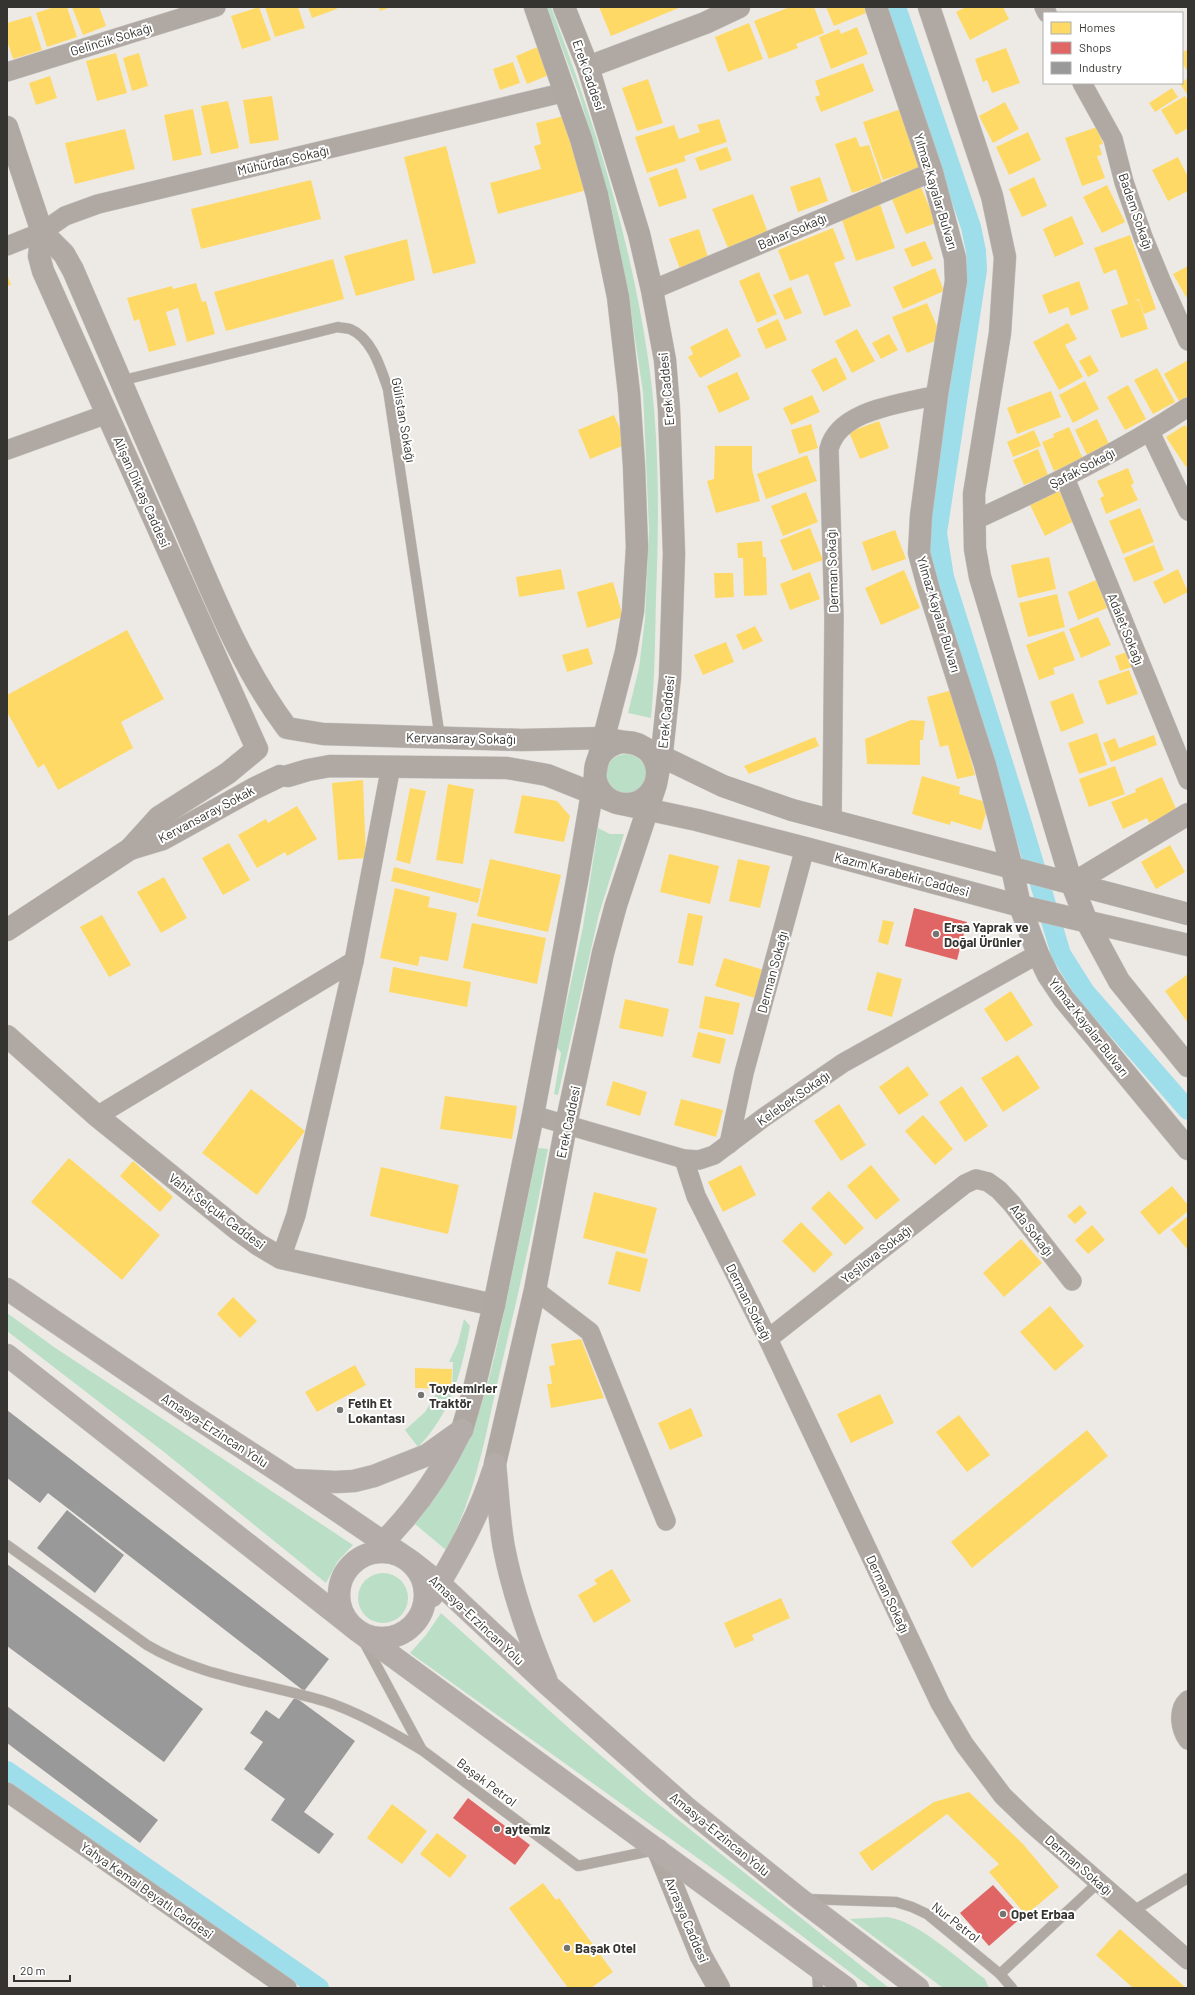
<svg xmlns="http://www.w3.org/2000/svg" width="1195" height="1995" font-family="Barlow,sans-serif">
<rect width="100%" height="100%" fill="#edeae6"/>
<g fill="#badfc6">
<path d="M547,7h4c43,113 79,230 97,351 12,79 11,160 8,240 -1,40 -1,80 -5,120l-23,-5 11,-45 6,-49 4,-89 -6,-138 -16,-106 -17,-85 -31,-107z"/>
<circle cx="626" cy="774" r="20"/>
<polygon points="598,828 610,834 624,834 599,914 558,1095 554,1094 561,1053 557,1047 583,927"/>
<path d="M538,1148l10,1c-14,78 -32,154 -50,231 -13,58 -23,117 -52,170l-31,-26c20,-25 39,-52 52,-81 20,-44 29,-94 39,-140 11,-52 21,-103 32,-155z"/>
<polygon points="7,1313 54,1347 353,1545 338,1561 326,1583 164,1452 7,1331"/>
<path d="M464,1319l6,7c-8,44 -19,88 -52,121l-13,-17 20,-18 13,-21h14l1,-29h-4l9,-19z"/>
<circle cx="383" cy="1598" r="25"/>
<polygon points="441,1613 571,1730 647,1795 889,1988 871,1988 720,1874 410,1653 426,1635"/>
<path d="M887,1917c31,4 72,43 98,62l4,9h-46l-93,-69z"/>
</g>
<g fill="#ffd966">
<polygon points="54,7 67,7 77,37 47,47 36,13"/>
<polygon points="72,7 99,7 106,26 83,35"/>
<polygon points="259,7 271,40 242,49 231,16"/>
<polygon points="265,7 298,7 305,28 275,37"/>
<polygon points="308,7 336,7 337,9 312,18"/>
<polygon points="379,7 391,7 380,11"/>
<polygon points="599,7 681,7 611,36"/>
<polygon points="790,7 814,7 824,33 796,44 798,48 769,59 754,21"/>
<polygon points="826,7 864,7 866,13 834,26"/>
<polygon points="966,7 1003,7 1009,19 970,40 956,12"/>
<polygon points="31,16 42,50 13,59 7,40 7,23"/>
<polygon points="749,23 763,59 728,72 715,37"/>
<polygon points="857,27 868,54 831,69 819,37 839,29 841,34"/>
<polygon points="540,46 551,74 527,84 516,56"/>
<polygon points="1006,48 1020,83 992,93 987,80 983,82 975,59"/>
<polygon points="1188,49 1188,72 1182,63 1182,53"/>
<polygon points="116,53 127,93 97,101 86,61"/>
<polygon points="139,53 148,86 132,91 123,58"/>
<polygon points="513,62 520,83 500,90 493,69"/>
<polygon points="863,63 874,91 821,112 815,97 820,95 815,81"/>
<polygon points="50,76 57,98 36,105 29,83"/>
<polygon points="1188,78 1188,93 1187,94 1180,84"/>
<polygon points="648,79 663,123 637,131 622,88"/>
<polygon points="1172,88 1178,97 1155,112 1149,103"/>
<polygon points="272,96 279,140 250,144 243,100"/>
<polygon points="1185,96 1188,101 1188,128 1176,135 1161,110"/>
<polygon points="228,101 239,148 211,154 201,106"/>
<polygon points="1005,102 1019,129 993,143 979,116"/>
<polygon points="193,109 202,155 173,161 164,115"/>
<polygon points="901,109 921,167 883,180 863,122"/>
<polygon points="564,116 587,190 498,214 490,183 541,169 534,146 541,144 536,123"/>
<polygon points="719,119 727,142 684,156 686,161 647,173 635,137 674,125 679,139 700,132 697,125"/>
<polygon points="1097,127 1103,144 1099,145 1102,155 1097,156 1105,178 1082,186 1065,138"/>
<polygon points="125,129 135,169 75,184 65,143"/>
<polygon points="1028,132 1041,160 1009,175 996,147"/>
<polygon points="856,137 860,147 869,145 882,183 852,193 835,144"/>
<polygon points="446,146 476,263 433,274 404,157"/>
<polygon points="727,147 732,160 700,171 695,158"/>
<polygon points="1178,157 1188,177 1188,191 1168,201 1152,170"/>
<polygon points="677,168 687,198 659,207 649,178"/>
<polygon points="820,177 828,201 798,212 790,187"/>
<polygon points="1034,177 1047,206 1022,217 1009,189"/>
<polygon points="311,180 321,219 201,249 191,209"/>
<polygon points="919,182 936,223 906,234 890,194"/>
<polygon points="1107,185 1125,222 1102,233 1083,197"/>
<polygon points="753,194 768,233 728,248 712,209"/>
<polygon points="879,201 895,248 856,261 840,214"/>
<polygon points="1072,216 1084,244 1055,257 1043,229"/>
<polygon points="833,228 845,259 834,263 851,306 824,316 808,274 790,281 778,250"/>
<polygon points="699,229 709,260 680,269 669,239"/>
<polygon points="1130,235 1156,309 1144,314 1139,299 1133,302 1139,300 1148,329 1121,338 1111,310 1128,304 1116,269 1104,274 1094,248"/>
<polygon points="407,239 415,280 356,296 344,256"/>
<polygon points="925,241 933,259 912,267 904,249"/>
<polygon points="333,259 344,299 226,331 214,292"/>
<polygon points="1188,266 1188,296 1186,297 1173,274"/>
<polygon points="935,268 944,291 903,309 893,287"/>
<polygon points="759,272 777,314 757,323 739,281"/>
<polygon points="7,274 11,285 7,286"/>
<polygon points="1079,281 1089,309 1071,316 1068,307 1049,314 1042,295"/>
<polygon points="196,283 202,302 206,301 215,334 187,342 178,308 166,312 176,345 149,352 139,319 134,321 127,298 172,286 173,289"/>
<polygon points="791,287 802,313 785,320 773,295"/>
<polygon points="927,303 942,338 907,353 892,317"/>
<polygon points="778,319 787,340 766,349 757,329"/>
<polygon points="1068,323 1077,339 1065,345 1083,377 1059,390 1033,342"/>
<polygon points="727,328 741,356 700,378 688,357 693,354 690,347"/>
<polygon points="857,329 875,361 852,373 835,341"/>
<polygon points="889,334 898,350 881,359 872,343"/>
<polygon points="1090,355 1099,371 1088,377 1079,361"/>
<polygon points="836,357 847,379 823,392 811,370"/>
<polygon points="1188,360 1188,396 1179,401 1164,374"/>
<polygon points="1157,368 1175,402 1153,414 1134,380"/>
<polygon points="737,372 750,399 719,413 707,386"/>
<polygon points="1085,381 1099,409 1073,423 1059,395"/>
<polygon points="1128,385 1146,419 1125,430 1107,397"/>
<polygon points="1051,391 1061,417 1017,434 1007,408"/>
<polygon points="812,395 820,412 791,425 783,408"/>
<polygon points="614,415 627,444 590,459 578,430"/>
<polygon points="1097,419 1109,444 1087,455 1075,430"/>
<polygon points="879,421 889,448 860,459 849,432"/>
<polygon points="811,424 818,448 799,454 791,430"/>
<polygon points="1185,425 1188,429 1188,465 1186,467 1166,437"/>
<polygon points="1069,427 1083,459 1054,471 1042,442 1054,437 1053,434"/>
<polygon points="1034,430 1041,446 1013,457 1007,442"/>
<polygon points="715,446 752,446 752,469 760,501 716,513 707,481 714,479"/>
<polygon points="1038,449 1048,475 1024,485 1013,460"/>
<polygon points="807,455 817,481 766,499 757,474"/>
<polygon points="1128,468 1134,483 1131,485 1138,500 1106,514 1100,498 1104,496 1097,481"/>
<polygon points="1059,491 1074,521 1045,536 1030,505"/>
<polygon points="806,492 818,522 783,536 771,506"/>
<polygon points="1140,508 1154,542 1123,554 1109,521"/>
<polygon points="810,528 823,560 793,571 780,540"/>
<polygon points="895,530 906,559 872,571 862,542"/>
<polygon points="762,541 763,557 766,557 767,595 744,596 743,558 738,558 737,543"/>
<polygon points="1154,545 1164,570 1134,582 1124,558"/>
<polygon points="1049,557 1056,589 1018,598 1011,565"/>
<polygon points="561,569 565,589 519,597 516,577"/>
<polygon points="1178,569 1188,592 1164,604 1153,582"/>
<polygon points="904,570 920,608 881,625 865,588"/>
<polygon points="810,572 820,599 790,610 780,584"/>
<polygon points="714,573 733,573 734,597 715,598"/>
<polygon points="1096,580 1107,608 1078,620 1068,592"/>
<polygon points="613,582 623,617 587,628 577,592"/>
<polygon points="1057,594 1065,627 1028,637 1019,603"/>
<polygon points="1098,617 1111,645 1081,658 1069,629"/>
<polygon points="755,626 763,641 743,650 736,635"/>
<polygon points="127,630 164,699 121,722 133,748 58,790 44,764 38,768 7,712 7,695"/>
<polygon points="1064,631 1075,660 1053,668 1055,674 1039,680 1026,645"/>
<polygon points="726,642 734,662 703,675 694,655"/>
<polygon points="588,648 593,664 567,672 562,655"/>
<polygon points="1127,652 1132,667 1120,671 1115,656"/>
<polygon points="1129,670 1138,694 1107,705 1098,681"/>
<polygon points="952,690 975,775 957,779 948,745 940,747 927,697"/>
<polygon points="1073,693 1084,723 1061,732 1050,702"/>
<polygon points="911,720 925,721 923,740 920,740 920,765 867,764 865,739"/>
<polygon points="1097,733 1107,765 1079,774 1068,743"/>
<polygon points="1154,735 1157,745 1111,762 1103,743 1115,738 1119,748"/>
<polygon points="815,737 819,746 749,774 744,766"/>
<polygon points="1115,766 1125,794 1089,807 1079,779"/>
<polygon points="922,776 960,787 959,794 989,803 981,830 951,821 950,825 912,814"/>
<polygon points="1162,777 1177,811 1149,823 1147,818 1123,829 1111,802 1136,792 1135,789"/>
<polygon points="363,780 366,858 338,860 332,783"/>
<polygon points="448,784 474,789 463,864 436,860"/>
<polygon points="410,788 426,791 410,864 396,860"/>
<polygon points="522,795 557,801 570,816 564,842 514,833"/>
<polygon points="297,806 317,839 287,856 285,852 257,868 238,835 266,819 268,823"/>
<polygon points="229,843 250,880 223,895 202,858"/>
<polygon points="1170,845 1185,872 1156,889 1141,862"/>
<polygon points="669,854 719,866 710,904 660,892"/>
<polygon points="490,859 561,875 548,932 477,916"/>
<polygon points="738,859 770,866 760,908 729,901"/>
<polygon points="394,867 481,889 478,903 391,881"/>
<polygon points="164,877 187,918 161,933 137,892"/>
<polygon points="395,888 430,897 428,907 457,913 448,961 420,956 418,966 380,958"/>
<polygon points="688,913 703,916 693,966 678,963"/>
<polygon points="102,915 131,965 109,977 80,927"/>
<polygon points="883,920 894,922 888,945 878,942"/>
<polygon points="472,923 546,938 537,984 463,968"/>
<polygon points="724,958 764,970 755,998 715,986"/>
<polygon points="393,967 471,982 467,1007 389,992"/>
<polygon points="877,972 902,979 892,1017 867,1010"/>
<polygon points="1188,974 1188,1023 1165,991"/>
<polygon points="1011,991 1033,1025 1006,1042 984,1009"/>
<polygon points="705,996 740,1003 733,1035 699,1028"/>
<polygon points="625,999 669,1009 663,1037 619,1028"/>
<polygon points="698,1032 726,1039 720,1064 692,1057"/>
<polygon points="1018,1055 1040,1088 1003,1112 981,1078"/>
<polygon points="908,1066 929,1095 899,1115 879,1087"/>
<polygon points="613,1081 647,1092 640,1116 606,1105"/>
<polygon points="962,1086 988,1126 965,1142 939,1102"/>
<polygon points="251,1089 305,1131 257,1195 202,1153"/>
<polygon points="445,1096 517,1106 512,1139 440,1129"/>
<polygon points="681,1099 723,1110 716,1137 674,1125"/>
<polygon points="839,1104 866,1145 841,1161 814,1121"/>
<polygon points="923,1115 953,1149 935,1165 905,1131"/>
<polygon points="69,1158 160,1235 122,1280 31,1202"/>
<polygon points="133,1161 173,1197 160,1212 120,1176"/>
<polygon points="741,1165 756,1195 723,1212 708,1182"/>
<polygon points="871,1165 900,1200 876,1220 847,1186"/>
<polygon points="381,1167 459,1185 448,1234 370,1216"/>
<polygon points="1172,1186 1188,1205 1188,1211 1159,1235 1140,1212"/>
<polygon points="829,1191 864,1228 845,1245 811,1208"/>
<polygon points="594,1192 657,1208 645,1254 583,1238"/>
<polygon points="1080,1205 1087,1213 1075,1224 1067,1216"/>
<polygon points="1188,1216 1188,1248 1187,1249 1171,1230"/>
<polygon points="801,1222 833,1254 814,1273 782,1241"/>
<polygon points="1092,1225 1105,1240 1088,1254 1075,1240"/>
<polygon points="1021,1239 1042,1263 1004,1297 983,1273"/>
<polygon points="616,1251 648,1259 640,1292 608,1284"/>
<polygon points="233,1297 257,1321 240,1338 217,1314"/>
<polygon points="1050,1306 1084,1346 1055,1371 1020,1332"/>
<polygon points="581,1339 604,1398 551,1408 547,1384 552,1384 549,1366 555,1365 551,1344"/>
<polygon points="355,1365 366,1385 317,1412 305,1392"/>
<polygon points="415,1368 452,1369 451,1389 415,1388"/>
<polygon points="880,1394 894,1423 851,1443 837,1414"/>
<polygon points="691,1408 703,1436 670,1450 658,1423"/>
<polygon points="959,1415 990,1455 967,1472 936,1432"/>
<polygon points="1087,1430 1108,1456 972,1568 951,1542"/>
<polygon points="612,1569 631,1601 594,1623 578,1595 597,1584 594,1580"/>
<polygon points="781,1598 790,1618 752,1635 754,1640 735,1648 724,1623"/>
<polygon points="969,1792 1023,1844 1059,1887 1026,1915 989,1872 999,1864 947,1814 872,1871 859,1853 934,1802"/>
<polygon points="392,1804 427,1831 402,1864 367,1838"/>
<polygon points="437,1833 467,1856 450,1878 420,1854"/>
<polygon points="543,1883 556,1900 559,1898 613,1972 591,1988 568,1988 509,1908"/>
<polygon points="1120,1929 1186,1988 1133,1988 1096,1955"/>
</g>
<g fill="#e06666">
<polygon points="914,908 967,922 957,960 905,946"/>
<polygon points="468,1798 530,1845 515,1865 453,1818"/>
<polygon points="993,1885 1022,1917 989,1946 960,1913"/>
</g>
<g fill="#999">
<polygon points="7,1410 329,1659 304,1691 48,1493 40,1503 7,1478"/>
<polygon points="67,1510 124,1555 95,1593 37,1548"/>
<polygon points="7,1564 203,1709 164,1762 7,1646"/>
<polygon points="295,1697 355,1741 304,1812 334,1834 319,1854 271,1820 285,1799 244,1769 263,1742 250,1733 266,1710 279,1719"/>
<polygon points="7,1706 158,1820 140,1843 7,1743"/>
</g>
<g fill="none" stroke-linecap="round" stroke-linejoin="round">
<g stroke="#9edeea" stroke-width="20">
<polyline points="896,7 971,227 976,251 977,270 937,533 944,577 1019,814 1061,954 1085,992 1188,1110"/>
<polyline points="7,1771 319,1988"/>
</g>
<defs>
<g id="service">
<path d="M120,381l218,-54c3,1 8,1 12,2 22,9 31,40 38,60l52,349"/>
<path d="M7,1545l140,100c54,32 118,38 177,56 35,11 67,31 98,49"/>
<polyline points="364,1642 422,1750 578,1866 655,1850"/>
<polyline points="806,1899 896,1902 912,1907 927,1914 1000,1974 1012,1988"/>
<polyline points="1133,1911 1188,1878"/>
<polyline points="817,1968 818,1988"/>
<polyline points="1000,1974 1099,1882"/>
</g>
<g id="minor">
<polyline points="1044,7 1047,13"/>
<polyline points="7,72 216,7"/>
<polyline points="1082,83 1113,139 1124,182 1143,237 1162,283 1188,341"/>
<polyline points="7,246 42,232 65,216 98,204 566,92"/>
<polyline points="652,290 932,172"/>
<polyline points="1150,432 1188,511"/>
<polyline points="7,450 107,414"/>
<polyline points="1065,478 1188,780"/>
<path d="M973,521c74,-34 147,-69 215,-114"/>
<path d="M832,821l2,-204 -5,-168c10,-40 73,-45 108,-54"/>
<polyline points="533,1115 684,1159 699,1160 714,1155 763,1118 843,1063 1038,954"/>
<polyline points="97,1116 354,961"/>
<polyline points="729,1144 744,1073 805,848"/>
<polyline points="684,1159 696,1196 768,1339 940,1703 964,1744 1003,1796 1031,1823 1188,1960"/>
<polyline points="281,1258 296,1215 354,961 391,766"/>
<polyline points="535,1290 590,1332 666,1521"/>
<polyline points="768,1339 965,1184 976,1179 988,1182 999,1190 1012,1204 1072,1281"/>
<path d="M1188,1700c-11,10 -8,29 0,40"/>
<polyline points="7,1792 287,1988"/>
</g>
<g id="tertiary">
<polyline points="876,7 932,172 955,258 956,281 937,395 921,516 919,553 929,590 985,765 1012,868 1020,906 1038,954 1048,975 1064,999 1188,1149"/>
<polyline points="929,7 992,196 1005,257 1000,333 974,494 975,549 980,577 1072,884 1087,922 1119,981 1188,1066"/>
<polyline points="588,67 705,23 739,7"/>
<polyline points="7,127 42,232 39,256 43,271 257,749 228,773 159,817 130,849"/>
<path d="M42,232l22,22 9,16c37,86 74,173 112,259 29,68 57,139 102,199l36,6 199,6 81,-2 33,6 87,42 69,24 396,104"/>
<polyline points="288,776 308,770 330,766 507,768 547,775 617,803 697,820 805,848 1020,906 1188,945"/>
<polyline points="1072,884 1188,814"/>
<polyline points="7,930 130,849 163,839 253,789 280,776"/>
<polyline points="7,1036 97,1116 237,1229 259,1245 281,1258 494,1305"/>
<polyline points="658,1850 701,1956 719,1988"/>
</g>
<g id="secondary">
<circle cx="626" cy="773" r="31"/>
<polyline points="462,1430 474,1389 494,1305 533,1115 577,881 597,764 626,652 633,611 637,547 634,466 629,393 618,297 597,195 581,139 535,7"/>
<polyline points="495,1464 535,1290 567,1120 603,953 616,905 656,784 662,752 670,677 674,554 669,409 665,360 652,290 639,234 588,67 564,7"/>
</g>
<g id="trunk">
<polyline points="7,1289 183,1409 292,1480 411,1561 439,1583 548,1685 687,1808 800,1899 918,1988"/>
<polyline points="7,1355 358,1631 846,1988"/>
<path d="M495,1464c3,28 4,57 9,84 9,46 24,88 42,131"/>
<polyline points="292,1480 336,1482 354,1481 374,1476 427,1455 462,1430"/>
<path d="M374,1551c36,-34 65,-74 86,-118"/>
<circle cx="382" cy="1595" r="43"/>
<path d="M432,1596c24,-41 47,-80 61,-125"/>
</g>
</defs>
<use href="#service" stroke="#c7c6c2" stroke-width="11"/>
<use href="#minor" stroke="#c7c6c2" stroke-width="20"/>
<use href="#tertiary" stroke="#c7c6c2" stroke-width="23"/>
<use href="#secondary" stroke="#c7c6c2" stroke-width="23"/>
<use href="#trunk" stroke="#c7c6c2" stroke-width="23"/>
<use href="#service" stroke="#b0a8a3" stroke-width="10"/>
<use href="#minor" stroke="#b0a8a3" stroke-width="19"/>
<use href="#tertiary" stroke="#b0a8a3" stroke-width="22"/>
<use href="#secondary" stroke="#afa7a1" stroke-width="22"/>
<use href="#trunk" stroke="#b4aca8" stroke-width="22"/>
</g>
<g fill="#757470" stroke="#fff" stroke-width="1.5">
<circle cx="936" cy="934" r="4"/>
<circle cx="421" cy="1395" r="4"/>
<circle cx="340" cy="1410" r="4"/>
<circle cx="497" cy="1829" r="4"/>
<circle cx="1003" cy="1914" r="4"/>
<circle cx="567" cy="1948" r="4"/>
</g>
<g text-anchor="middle" stroke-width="4" stroke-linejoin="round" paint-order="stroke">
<g font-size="13" fill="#353430" stroke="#fff">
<text transform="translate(111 39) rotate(-17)" y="5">Gelincik Sokağı</text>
<text transform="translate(589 75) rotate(71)" y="5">Erek Caddesi</text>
<text transform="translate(283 160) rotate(-13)" y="5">Mühürdar Sokağı</text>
<text transform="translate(936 191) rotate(73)" y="5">Yılmaz Kayalar Bulvarı</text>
<text transform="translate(1136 211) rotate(71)" y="5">Badem Sokağı</text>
<text transform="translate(792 231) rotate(-23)" y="5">Bahar Sokağı</text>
<text transform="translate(666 389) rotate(-95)" y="5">Erek Caddesi</text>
<text transform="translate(404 420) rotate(80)" y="5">Gülistan Sokağı</text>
<text transform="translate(1082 468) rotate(-28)" y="5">Şafak Sokağı</text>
<text transform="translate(142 492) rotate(66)" y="5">Alişan Diktaş Caddesi</text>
<text transform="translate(832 571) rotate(-92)" y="5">Derman Sokağı</text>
<text transform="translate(939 614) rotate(73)" y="5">Yılmaz Kayalar Bulvarı</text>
<text transform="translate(1126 629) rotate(68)" y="5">Adalet Sokağı</text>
<text transform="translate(666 712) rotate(-84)" y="5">Erek Caddesi</text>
<text transform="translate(461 738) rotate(1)" y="5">Kervansaray Sokağı</text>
<text transform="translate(206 814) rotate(-28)" y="5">Kervansaray Sokak</text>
<text transform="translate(902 874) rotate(15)" y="5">Kazım Karabekir Caddesi</text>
<text transform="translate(772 972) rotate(-75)" y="5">Derman Sokağı</text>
<text transform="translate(1089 1027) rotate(52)" y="5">Yılmaz Kayalar Bulvarı</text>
<text transform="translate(793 1098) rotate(-35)" y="5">Kelebek Sokağı</text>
<text transform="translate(568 1122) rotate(-78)" y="5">Erek Caddesi</text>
<text transform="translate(217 1211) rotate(37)" y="5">Vahit Selçuk Caddesi</text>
<text transform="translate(1032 1230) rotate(52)" y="5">Ada Sokağı</text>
<text transform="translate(876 1254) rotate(-38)" y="5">Yeşilova Sokağı</text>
<text transform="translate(749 1302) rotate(63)" y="5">Derman Sokağı</text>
<text transform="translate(215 1430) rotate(33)" y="5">Amasya-Erzincan Yolu</text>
<text transform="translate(888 1594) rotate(65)" y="5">Derman Sokağı</text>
<text transform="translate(477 1620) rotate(43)" y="5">Amasya-Erzincan Yolu</text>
<text transform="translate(487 1782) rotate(37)" y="5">Başak Petrol</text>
<text transform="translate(720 1834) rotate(39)" y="5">Amasya-Erzincan Yolu</text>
<text transform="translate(1079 1865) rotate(41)" y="5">Derman Sokağı</text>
<text transform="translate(147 1890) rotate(35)" y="5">Yahya Kemal Beyatlı Caddesi</text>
<text transform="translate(687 1920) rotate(67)" y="5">Avrasya Caddesi</text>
<text transform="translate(956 1922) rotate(38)" y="5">Nur Petrol</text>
</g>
<g font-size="13" font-weight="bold" fill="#353430" stroke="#fff" text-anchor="start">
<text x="944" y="932">Ersa Yaprak ve<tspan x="944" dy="15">Doğal Ürünler</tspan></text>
<text x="429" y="1393">Toydemirler<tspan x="429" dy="15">Traktör</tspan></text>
<text x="348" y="1408">Fetih Et<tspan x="348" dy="15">Lokantası</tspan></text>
<text x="505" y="1834">aytemiz</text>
<text x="1011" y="1919">Opet Erbaa</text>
<text x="575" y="1953">Başak Otel</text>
</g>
</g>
<rect width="1195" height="1995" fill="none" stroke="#353430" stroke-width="16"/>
<rect x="1043" y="12" width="140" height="72" fill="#ffffff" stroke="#aeaeac"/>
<rect x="1051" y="22" width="20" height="12" fill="#ffd966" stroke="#aeaeac"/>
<text x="1079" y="32" font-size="12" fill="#353430">Homes</text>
<rect x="1051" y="42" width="20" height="12" fill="#e06666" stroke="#aeaeac"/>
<text x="1079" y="52" font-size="12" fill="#353430">Shops</text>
<rect x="1051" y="62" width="20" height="12" fill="#999999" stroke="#aeaeac"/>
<text x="1079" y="72" font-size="12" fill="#353430">Industry</text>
<path d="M14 1975v6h56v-6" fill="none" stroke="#353430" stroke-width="2"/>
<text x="20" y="1975" font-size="12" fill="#353430" stroke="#ffffff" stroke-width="3" paint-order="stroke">20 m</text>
</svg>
